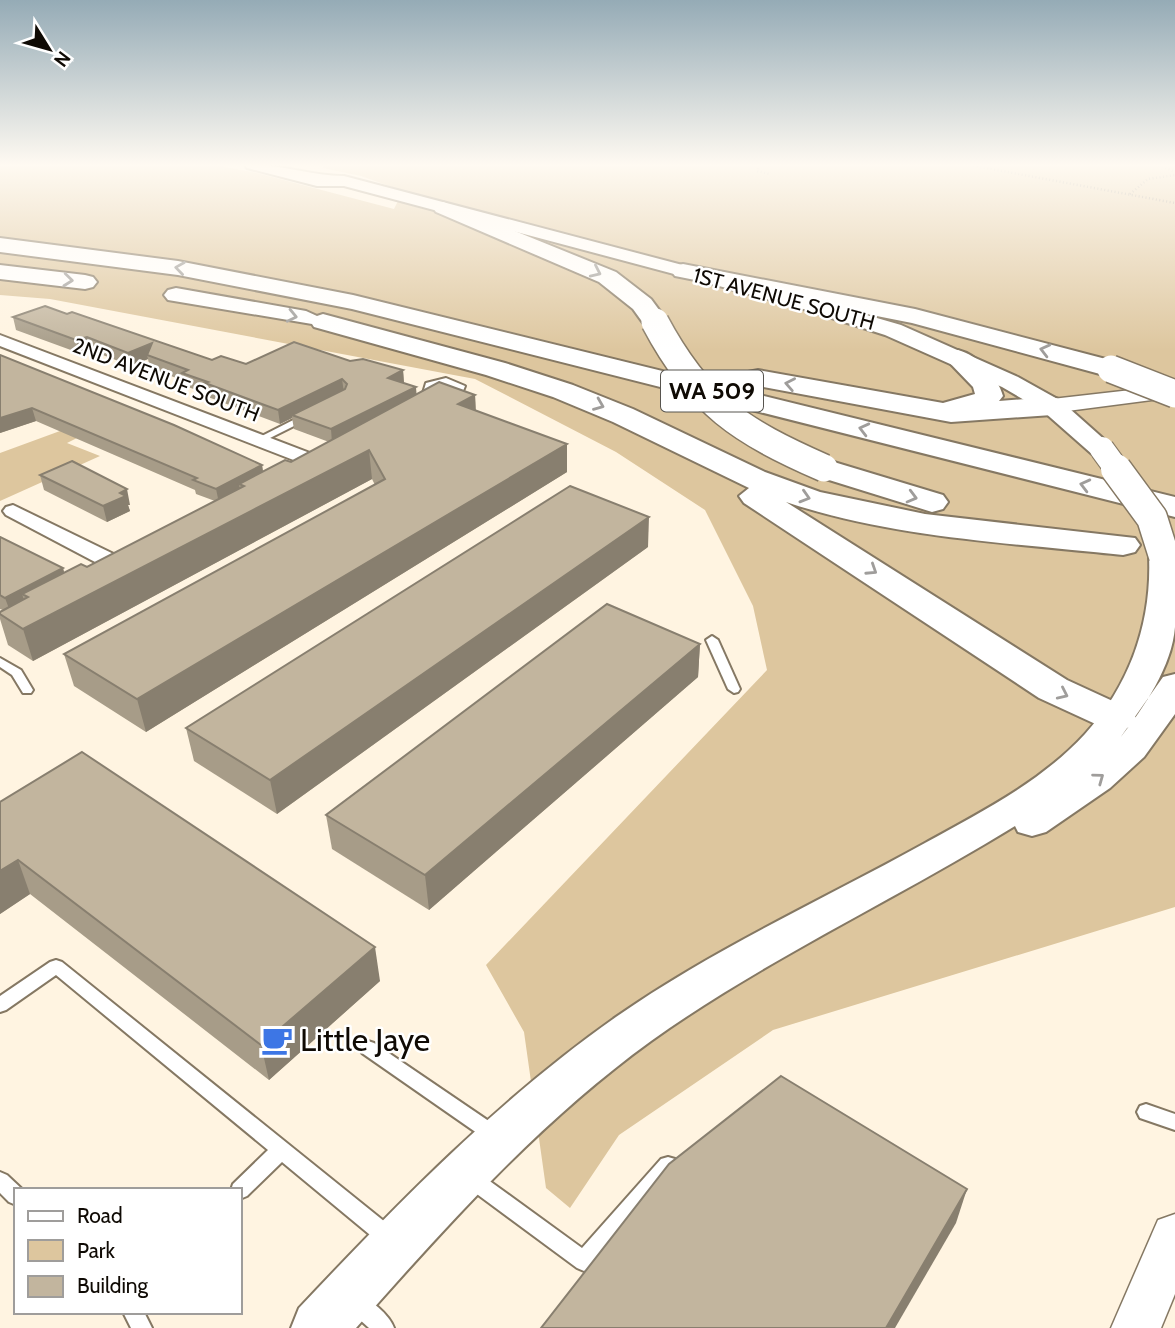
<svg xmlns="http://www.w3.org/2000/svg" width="1175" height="1328" font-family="Cabin,sans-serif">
<rect width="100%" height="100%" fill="#fff4e1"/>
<g fill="#ddc69e">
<polygon points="0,165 214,165 257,173 394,209 403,191 361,176 323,168 323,165 1175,165 1175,907 773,1030 619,1135 570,1208 546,1188 524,1032 486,965 767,670 753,606 705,510 616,452 475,379 50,299 0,295"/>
<polygon points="60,431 89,432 67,443 100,456 0,501 0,453"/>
</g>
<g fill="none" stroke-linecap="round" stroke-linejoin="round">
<defs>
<g id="service">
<polygon points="307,413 312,416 310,418 262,442 256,442 254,440"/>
<polygon points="712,636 718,640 740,689 738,692 734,693 728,689 706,640"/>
<polygon points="0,658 21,670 33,690 31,693 23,693 12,675 0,667"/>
<polygon points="56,960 62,962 395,1230 398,1237 395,1244 388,1246 381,1244 282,1162 247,1196 240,1199 240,1190 231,1190 233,1184 268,1150 56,975 6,1010 0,1012 0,996 50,962"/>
<polygon points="368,1041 374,1043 499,1128 502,1134 499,1140 493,1142 487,1140 362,1053 359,1048 362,1043"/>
<polygon points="1146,1104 1175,1114 1175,1130 1140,1118 1137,1112 1140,1106"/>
<polygon points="668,1157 675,1159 677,1165 675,1171 591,1268 584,1271 577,1268 466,1186 464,1180 466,1174 473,1171 480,1174 582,1248 661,1159"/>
<polygon points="0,1172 7,1175 23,1190 16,1190 16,1205 9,1202 0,1193"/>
<path d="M356,1293c14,6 33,21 38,35h-25l-20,-18 -3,-7 3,-7z"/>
<polygon points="123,1312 144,1312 152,1328 131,1328"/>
</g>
<g id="minor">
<polygon points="0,335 323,458 326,462 316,468 309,466 0,346"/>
<polygon points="446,378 465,386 461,396 436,409 424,409 421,405 430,398 423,393 426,383"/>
<polygon points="13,505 130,562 133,567 122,574 114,572 6,515 3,511 6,507"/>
</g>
<g id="tertiary">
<polygon points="1175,385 1175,397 1052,413 1041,406 1052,399"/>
<polygon points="1175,1214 1175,1294 1161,1328 1111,1328 1158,1220"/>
</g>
<g id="secondary">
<path d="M245,165c34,-2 65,11 99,11l464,122 93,27 117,52 43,24 54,48 -4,6h-18l-50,-44 -41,-24 -117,-52 -91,-29 -450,-120h-27l-70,-18z"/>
<path d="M1164,547l11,4c0,25 0,51 0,76 -3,39 -31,81 -55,111l43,-61 12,-3v40l-31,43 -34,31 -64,44 -14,4 -14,-4 -3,-6c-120,74 -249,133 -364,215 -112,81 -204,184 -295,287h-65l8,-20c99,-105 199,-208 317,-291 97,-68 206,-117 309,-174 56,-31 116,-61 160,-109 45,-49 67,-112 64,-178l5,-6z"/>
</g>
<g id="motorway">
<polygon points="443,202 616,272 651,299 668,322 664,327 646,327 633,309 599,282 436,212 433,208 436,204"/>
<polygon points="0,238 178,261 353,295 1175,497 1175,517 352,309 178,275 0,252"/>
<polygon points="683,264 915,309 1121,363 1124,369 1121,375 1111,377 912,323 675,276 671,271 675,266"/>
<polygon points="0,265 85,275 93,277 97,282 93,287 85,289 0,279"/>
<path d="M176,288l130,23 11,5 6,-2 182,49 68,22 60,24 132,63 55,20 105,22 210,24 5,7 -5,7 -12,3c-112,-12 -229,-17 -337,-53l281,178 63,29 6,9 -6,9 -14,4 -14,-4 -63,-29 -295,-195 -5,-7 10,-8 -136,-66 -60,-25 -67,-22 -172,-48 -2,-3 -144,-24 -4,-5 4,-5z"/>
<path d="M958,350c20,5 40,27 45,46l-4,5 53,-4 10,3 4,6 -4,6 -10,3 -101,7 -193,-36 -10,-2 -4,-6 4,-6 10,-2 185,33 32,-9 -2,-7 -28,-29 4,-6z"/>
<polygon points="824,459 943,495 948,502 943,509 932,512 813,475 809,468 813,461"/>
</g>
</defs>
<use href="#service" stroke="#857863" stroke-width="4"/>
<use href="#minor" stroke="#857863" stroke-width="4"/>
<use href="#tertiary" stroke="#857863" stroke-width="3"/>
<use href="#secondary" stroke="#857863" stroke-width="4"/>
<use href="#motorway" stroke="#857863" stroke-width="4"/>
<g stroke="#8d8578" stroke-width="2.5" stroke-dasharray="1 2.5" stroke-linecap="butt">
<polyline points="760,165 757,171 770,174"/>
<polyline points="970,165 1175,203"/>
<polyline points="1159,165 1175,172"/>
<polyline points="1130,194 1148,179 1175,175"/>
</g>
<use href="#service" fill="#fff" fill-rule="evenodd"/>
<use href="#minor" fill="#fff" fill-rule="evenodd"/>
<use href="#tertiary" fill="#fff" fill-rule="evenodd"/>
<use href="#secondary" fill="#fff" fill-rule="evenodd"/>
<use href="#motorway" fill="#fff" fill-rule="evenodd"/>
<defs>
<polyline id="secondary-bridge-far1" points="1102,449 1118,471"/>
<polyline id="secondary-bridge" points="1116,469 1152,518 1164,556"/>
<g id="motorway-bridge">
<path d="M655,322c44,83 85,109 169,146"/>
<polyline points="1111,369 1175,394"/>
</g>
</defs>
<use href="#secondary-bridge-far1" stroke="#857863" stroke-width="26" stroke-linecap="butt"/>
<use href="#secondary-bridge" stroke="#857863" stroke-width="33" stroke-linecap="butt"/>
<use href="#motorway-bridge" stroke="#857863" stroke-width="30" stroke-linecap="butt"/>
<use href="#secondary-bridge-far1" stroke="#fff" stroke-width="24"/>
<use href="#secondary-bridge" stroke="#fff" stroke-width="30"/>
<use href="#motorway-bridge" stroke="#fff" stroke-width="27"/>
</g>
<g fill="#a79c88">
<polygon points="67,314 212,360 246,364 350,361 403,370 404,383 416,387 416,394 475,395 476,411 567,472 146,732 74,686 64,654 375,485 372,479 33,661 8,645 0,619 0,612 3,610 0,609 0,537 63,568 64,573 87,567 215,501 196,494 195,490 36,421 0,433 0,355 262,465 263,472 291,462 329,442 294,429 292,418 280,424 208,397 208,394 185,386 184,381 150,368 148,359 131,366 90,350 79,353 16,330 13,317"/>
<polygon points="40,475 130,505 128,505 130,511 107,522 44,490"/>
<polygon points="648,547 277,814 194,761 186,728"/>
<polygon points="700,644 698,677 429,910 332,849 326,815"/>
<polygon points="0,802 380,981 269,1080 30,894 0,914"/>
</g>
<g fill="#887f6f">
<polygon points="87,337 90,350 79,353 76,340"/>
<polygon points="152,343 147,355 148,359 131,366 128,353"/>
<polygon points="403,370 404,384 388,378"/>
<polygon points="342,379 344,393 292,415 292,418 280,424 278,410"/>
<polygon points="416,387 417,401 332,443 331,429"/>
<polygon points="475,395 476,423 458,404"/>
<polygon points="32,408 36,421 0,433 0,418"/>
<polygon points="567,444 567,472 146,732 137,699"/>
<polygon points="369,450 372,479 33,661 23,629"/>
<polygon points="262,465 264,479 244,486 239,484 240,492 219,503 216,489"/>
<polygon points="127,489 130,505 128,505 130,511 107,522 103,506 120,493"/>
<polygon points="649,517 648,547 277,814 270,780"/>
<polygon points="63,568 67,584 28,597 22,594 26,606 11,614 5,598"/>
<polygon points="700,644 698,677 429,910 425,875"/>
<polygon points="18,860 30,894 0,914 0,871"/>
<polygon points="375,947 380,981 269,1080 261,1045"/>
<polygon points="967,1189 956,1223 895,1328 886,1328"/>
</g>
<g fill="#c2b59e" stroke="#887f6f" stroke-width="2">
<polygon points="45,306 67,314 72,312 212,360 221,356 246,364 294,342 350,361 363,359 403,370 388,378 416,387 331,429 292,415 345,389 347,384 342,379 278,410 205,383 208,382 182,373 188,370 147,355 152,343 128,353 87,337 76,340 13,317"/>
<polygon points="0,355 174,425 262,465 216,489 193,480 197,478 32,408 0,418"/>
<polygon points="439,382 475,395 458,404 567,444 137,699 64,654 385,479 369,450 23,629 0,614 0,612 28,597 22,594 81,564 87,567 244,486 239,484 285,460 291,462"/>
<polygon points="72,461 127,489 120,493 126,496 103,506 40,475"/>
<polygon points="570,486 649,517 270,780 186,728"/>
<polygon points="0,537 63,568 5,598 0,595"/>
<polygon points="607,604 700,644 425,875 326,815"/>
<polygon points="82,752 375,947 261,1045 18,860 0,871 0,802"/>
<polygon points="781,1076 967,1189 886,1328 541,1328 669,1164"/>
</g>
<defs><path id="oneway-chevron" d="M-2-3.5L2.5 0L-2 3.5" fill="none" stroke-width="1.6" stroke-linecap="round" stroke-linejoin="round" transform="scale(1.75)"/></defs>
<g stroke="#9f9d9b">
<use href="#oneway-chevron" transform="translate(180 268) rotate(-172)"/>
<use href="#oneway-chevron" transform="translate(596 272) rotate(25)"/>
<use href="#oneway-chevron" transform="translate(68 280) rotate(6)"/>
<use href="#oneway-chevron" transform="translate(292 316) rotate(13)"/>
<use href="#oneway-chevron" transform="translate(1045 350) rotate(-166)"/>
<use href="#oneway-chevron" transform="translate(790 384) rotate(-169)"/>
<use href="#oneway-chevron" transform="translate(599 405) rotate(22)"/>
<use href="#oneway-chevron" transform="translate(864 429) rotate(-166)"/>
<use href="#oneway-chevron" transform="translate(1085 485) rotate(-166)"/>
<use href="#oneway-chevron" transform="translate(805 497) rotate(17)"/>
<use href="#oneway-chevron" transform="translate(912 497) rotate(15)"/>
<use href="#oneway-chevron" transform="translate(872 570) rotate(33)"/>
<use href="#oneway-chevron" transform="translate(1063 694) rotate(25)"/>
<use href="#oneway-chevron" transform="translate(1099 778) rotate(-36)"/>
</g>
<linearGradient id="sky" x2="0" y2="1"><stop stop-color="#95abb6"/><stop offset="0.47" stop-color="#fffaf2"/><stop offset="1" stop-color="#fffaf2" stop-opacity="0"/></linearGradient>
<rect width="1175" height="351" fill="url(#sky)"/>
<defs>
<symbol id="cafe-bare" viewBox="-9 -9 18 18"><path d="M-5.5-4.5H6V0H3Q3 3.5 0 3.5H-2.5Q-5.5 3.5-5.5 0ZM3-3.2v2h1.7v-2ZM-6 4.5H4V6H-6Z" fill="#3d76e5" stroke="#fff" stroke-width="2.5" paint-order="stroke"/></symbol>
</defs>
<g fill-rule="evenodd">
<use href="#cafe-bare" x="255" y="1018" width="44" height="44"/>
</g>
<g text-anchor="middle" stroke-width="5" stroke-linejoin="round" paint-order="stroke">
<g font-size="21" fill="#0f0a04" stroke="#fff">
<text transform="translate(784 299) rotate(15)" y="7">1ST AVENUE SOUTH</text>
<text transform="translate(166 380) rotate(21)" y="7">2ND AVENUE SOUTH</text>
</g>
<rect fill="#fff" stroke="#57544f" stroke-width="2" x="661" y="370.5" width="102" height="41" rx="5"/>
<g font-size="24" font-weight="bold" fill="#0f0a04">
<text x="712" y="399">WA 509</text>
</g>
<g font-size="32" fill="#0f0a04" stroke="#fff" text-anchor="start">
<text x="300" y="1051">Little Jaye</text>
</g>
</g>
<rect x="14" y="1188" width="228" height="126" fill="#ffffff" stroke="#9f9d9b" stroke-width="2"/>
<rect x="28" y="1211" width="35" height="10" fill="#ffffff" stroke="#9f9d9b" stroke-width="2"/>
<text x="77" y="1223" font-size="21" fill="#0f0a04">Road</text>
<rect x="28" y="1240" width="35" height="21" fill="#ddc69e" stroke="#9f9d9b" stroke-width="2"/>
<text x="77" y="1258" font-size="21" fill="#0f0a04">Park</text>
<rect x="28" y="1276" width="35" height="21" fill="#c2b59e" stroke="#9f9d9b" stroke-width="2"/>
<text x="77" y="1293" font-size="21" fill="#0f0a04">Building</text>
<g transform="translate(49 49) rotate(127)" stroke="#ffffff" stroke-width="5" paint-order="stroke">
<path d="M0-5L12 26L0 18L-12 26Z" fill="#0f0a04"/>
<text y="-10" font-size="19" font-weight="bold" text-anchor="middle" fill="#0f0a04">N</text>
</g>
</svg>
